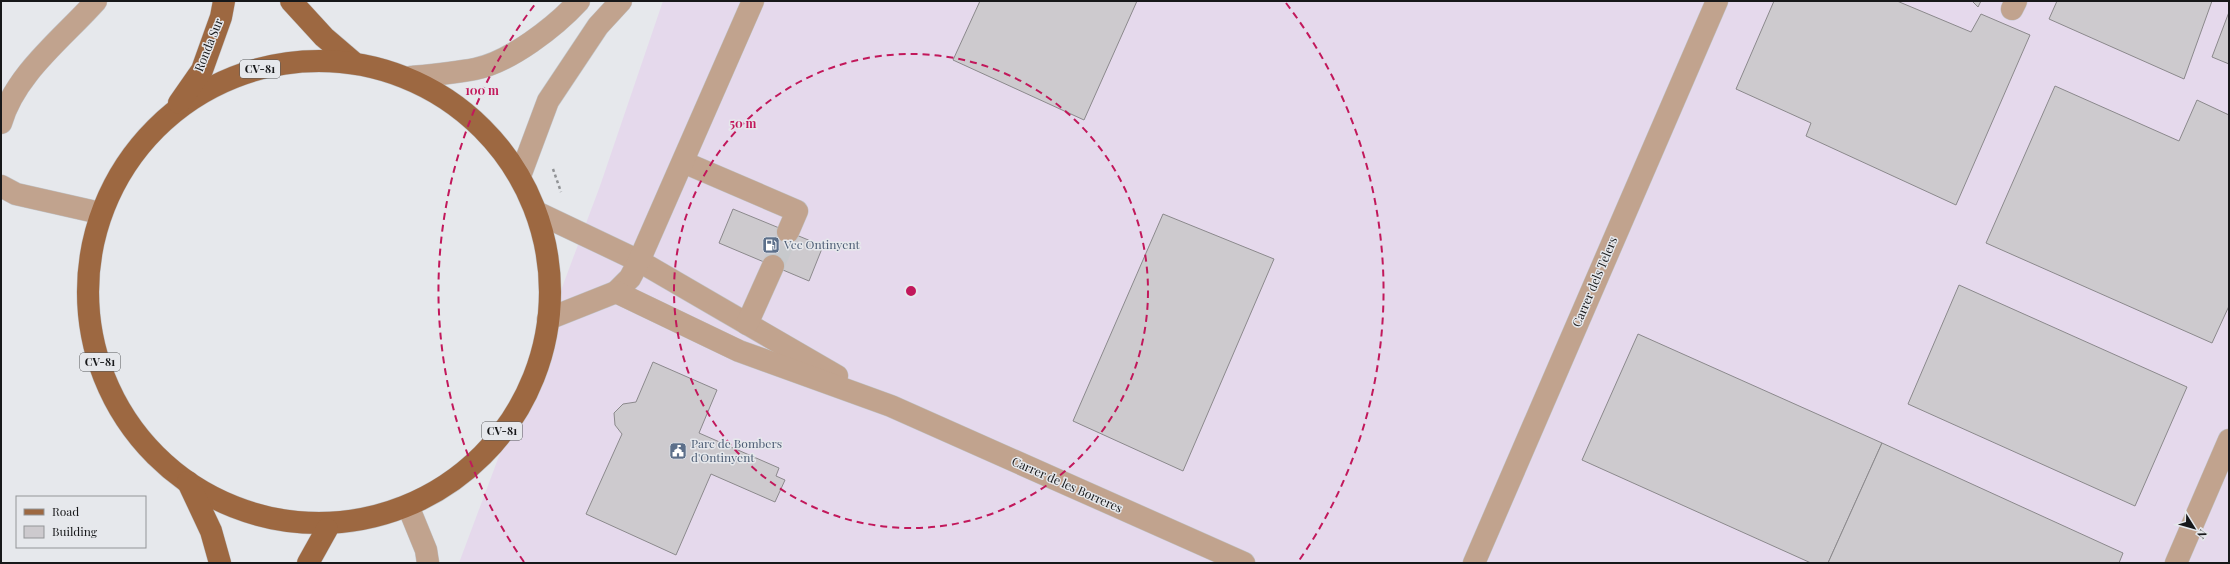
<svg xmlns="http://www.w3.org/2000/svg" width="2230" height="564" font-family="'Playfair Display',serif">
<rect width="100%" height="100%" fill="#e6e8ec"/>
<polygon fill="#e5d9ec" points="663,1 2229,1 2229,563 459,563 600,186"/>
<g fill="#cdcace" stroke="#8b898c">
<polygon points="980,1 1137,1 1084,120 953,60"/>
<polygon points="1774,1 1897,1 1971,32 1981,14 2030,35 1956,205 1806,136 1811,123 1736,89"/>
<polygon points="1972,1 1981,1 1978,7"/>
<polygon points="2057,1 2212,1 2184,79 2049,19"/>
<polygon points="2229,12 2229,64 2212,57"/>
<polygon points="2055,86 2179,141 2197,100 2229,115 2229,306 2212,343 1986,243"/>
<polygon points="733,209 823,246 809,281 719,243"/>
<polygon points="1163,214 1274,259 1183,471 1073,421"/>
<polygon points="1959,285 2187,387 2135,506 1908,404"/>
<polygon points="1638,334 1882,443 1828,563 1811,563 1582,460"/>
<polygon points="653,362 717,390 699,433 779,468 776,476 785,480 775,502 711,474 676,555 586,514 622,434 615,425 614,413 623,404 636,402"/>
<polygon points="1882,443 2123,553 2119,563 1828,563"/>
</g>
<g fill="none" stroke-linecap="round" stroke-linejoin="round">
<polyline stroke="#c7c9cc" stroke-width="22" stroke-dasharray="22 11" stroke-linecap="butt" points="773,266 788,232"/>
<defs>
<g id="minor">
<polyline points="2012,9 2016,1"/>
<path d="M411,77c21,-2 43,-4 64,-8 35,-7 80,-42 104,-68"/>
<path d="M1,123c14,-49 62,-85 95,-122"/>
<polyline points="683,162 797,211 788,232"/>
<polyline points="520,176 548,101 598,26 621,1"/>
<polyline points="1,186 16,194 100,213"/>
<polyline points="536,212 639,261 837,376"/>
<polyline points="616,292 630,278 639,261 753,1"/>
<polyline points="548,319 616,292 739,351 891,406 1244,563"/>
<polyline points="747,324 773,266"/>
<polyline points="408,506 426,550 428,563"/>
<polyline points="1474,563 1717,1"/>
<polyline points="2176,563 2229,440"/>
</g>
<g id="major">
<polyline points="291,1 324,37 352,61"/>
<circle cx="319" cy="292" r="231"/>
<polyline points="179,103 202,70 221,17 224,1"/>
<polyline points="188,482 211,531 220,563"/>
<polyline points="308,563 327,529"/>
</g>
</defs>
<use href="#minor" stroke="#c1c3c6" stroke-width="23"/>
<use href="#major" stroke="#c1c3c6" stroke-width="23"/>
<polyline stroke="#919396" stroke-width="2.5" stroke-dasharray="3 3" stroke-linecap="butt" points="553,169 561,192"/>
<use href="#minor" stroke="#c1a38e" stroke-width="22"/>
<use href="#major" stroke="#9d6841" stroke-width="22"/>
</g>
<g fill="none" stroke="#c2185b" stroke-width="2" stroke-dasharray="7 5">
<circle cx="911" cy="291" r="237"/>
<path d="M524 562A473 473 0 0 1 536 3M1286 3A473 473 0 0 1 1298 562"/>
</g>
<defs>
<symbol id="fuel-square" viewBox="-11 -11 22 22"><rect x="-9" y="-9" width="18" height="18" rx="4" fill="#5c6f8a" stroke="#e6e8ec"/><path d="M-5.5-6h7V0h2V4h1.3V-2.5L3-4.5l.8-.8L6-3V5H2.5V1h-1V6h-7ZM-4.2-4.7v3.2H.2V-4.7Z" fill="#fff"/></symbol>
<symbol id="civic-square" viewBox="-11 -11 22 22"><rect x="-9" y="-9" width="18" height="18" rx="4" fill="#5c6f8a" stroke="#e6e8ec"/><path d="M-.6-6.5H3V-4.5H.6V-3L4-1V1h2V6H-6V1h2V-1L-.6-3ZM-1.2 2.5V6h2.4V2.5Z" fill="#fff"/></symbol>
</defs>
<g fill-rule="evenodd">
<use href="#fuel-square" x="761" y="235" width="20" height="20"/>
<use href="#civic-square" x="668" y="441" width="20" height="20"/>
</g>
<g text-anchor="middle" stroke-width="3" stroke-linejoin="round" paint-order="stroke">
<g fill="#e6e8ec" stroke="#555659" stroke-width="1">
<rect x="240" y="60" width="40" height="18" rx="3"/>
<rect x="80" y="353" width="40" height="18" rx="3"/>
<rect x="482" y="422" width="40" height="18" rx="3"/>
</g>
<g font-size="11" font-weight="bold" fill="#17181a">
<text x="260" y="73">CV-81</text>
<text x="100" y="366">CV-81</text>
<text x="502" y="435">CV-81</text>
</g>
<g font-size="12" fill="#17181a" stroke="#e6e8ec">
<text transform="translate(209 45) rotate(-68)" y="4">Ronda Sur</text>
<text transform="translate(1595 282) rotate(-67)" y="4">Carrer dels Telers</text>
<text transform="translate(1067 485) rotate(24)" y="4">Carrer de les Borreres</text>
</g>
<g font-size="12" fill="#4e5e75" stroke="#e6e8ec" text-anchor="start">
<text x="784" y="249">Vcc Ontinyent</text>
<text x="691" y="448">Parc de Bombers<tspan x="691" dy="14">d'Ontinyent</tspan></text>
</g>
</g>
<circle cx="911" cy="291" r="6" fill="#c2185b" stroke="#e6e8ec" stroke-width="2"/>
<g font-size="12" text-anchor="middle" font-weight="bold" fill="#c2185b" stroke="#e6e8ec" stroke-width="3" stroke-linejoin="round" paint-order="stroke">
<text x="482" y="95">100 m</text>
<text x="743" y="128">50 m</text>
</g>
<rect width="2230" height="564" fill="none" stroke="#17181a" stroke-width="4"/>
<rect x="16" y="496" width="130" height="52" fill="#e6e8ec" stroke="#939598"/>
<rect x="24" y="509" width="20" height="6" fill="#9d6841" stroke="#939598"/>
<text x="52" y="516" font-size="12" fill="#17181a">Road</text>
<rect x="24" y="526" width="20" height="12" fill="#cdcace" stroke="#939598"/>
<text x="52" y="536" font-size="12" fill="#17181a">Building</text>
<g transform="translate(2194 528) rotate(127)" stroke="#e6e8ec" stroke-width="3" paint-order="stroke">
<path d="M0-3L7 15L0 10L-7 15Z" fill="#17181a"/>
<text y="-6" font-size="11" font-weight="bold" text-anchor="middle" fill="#17181a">N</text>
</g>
</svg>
